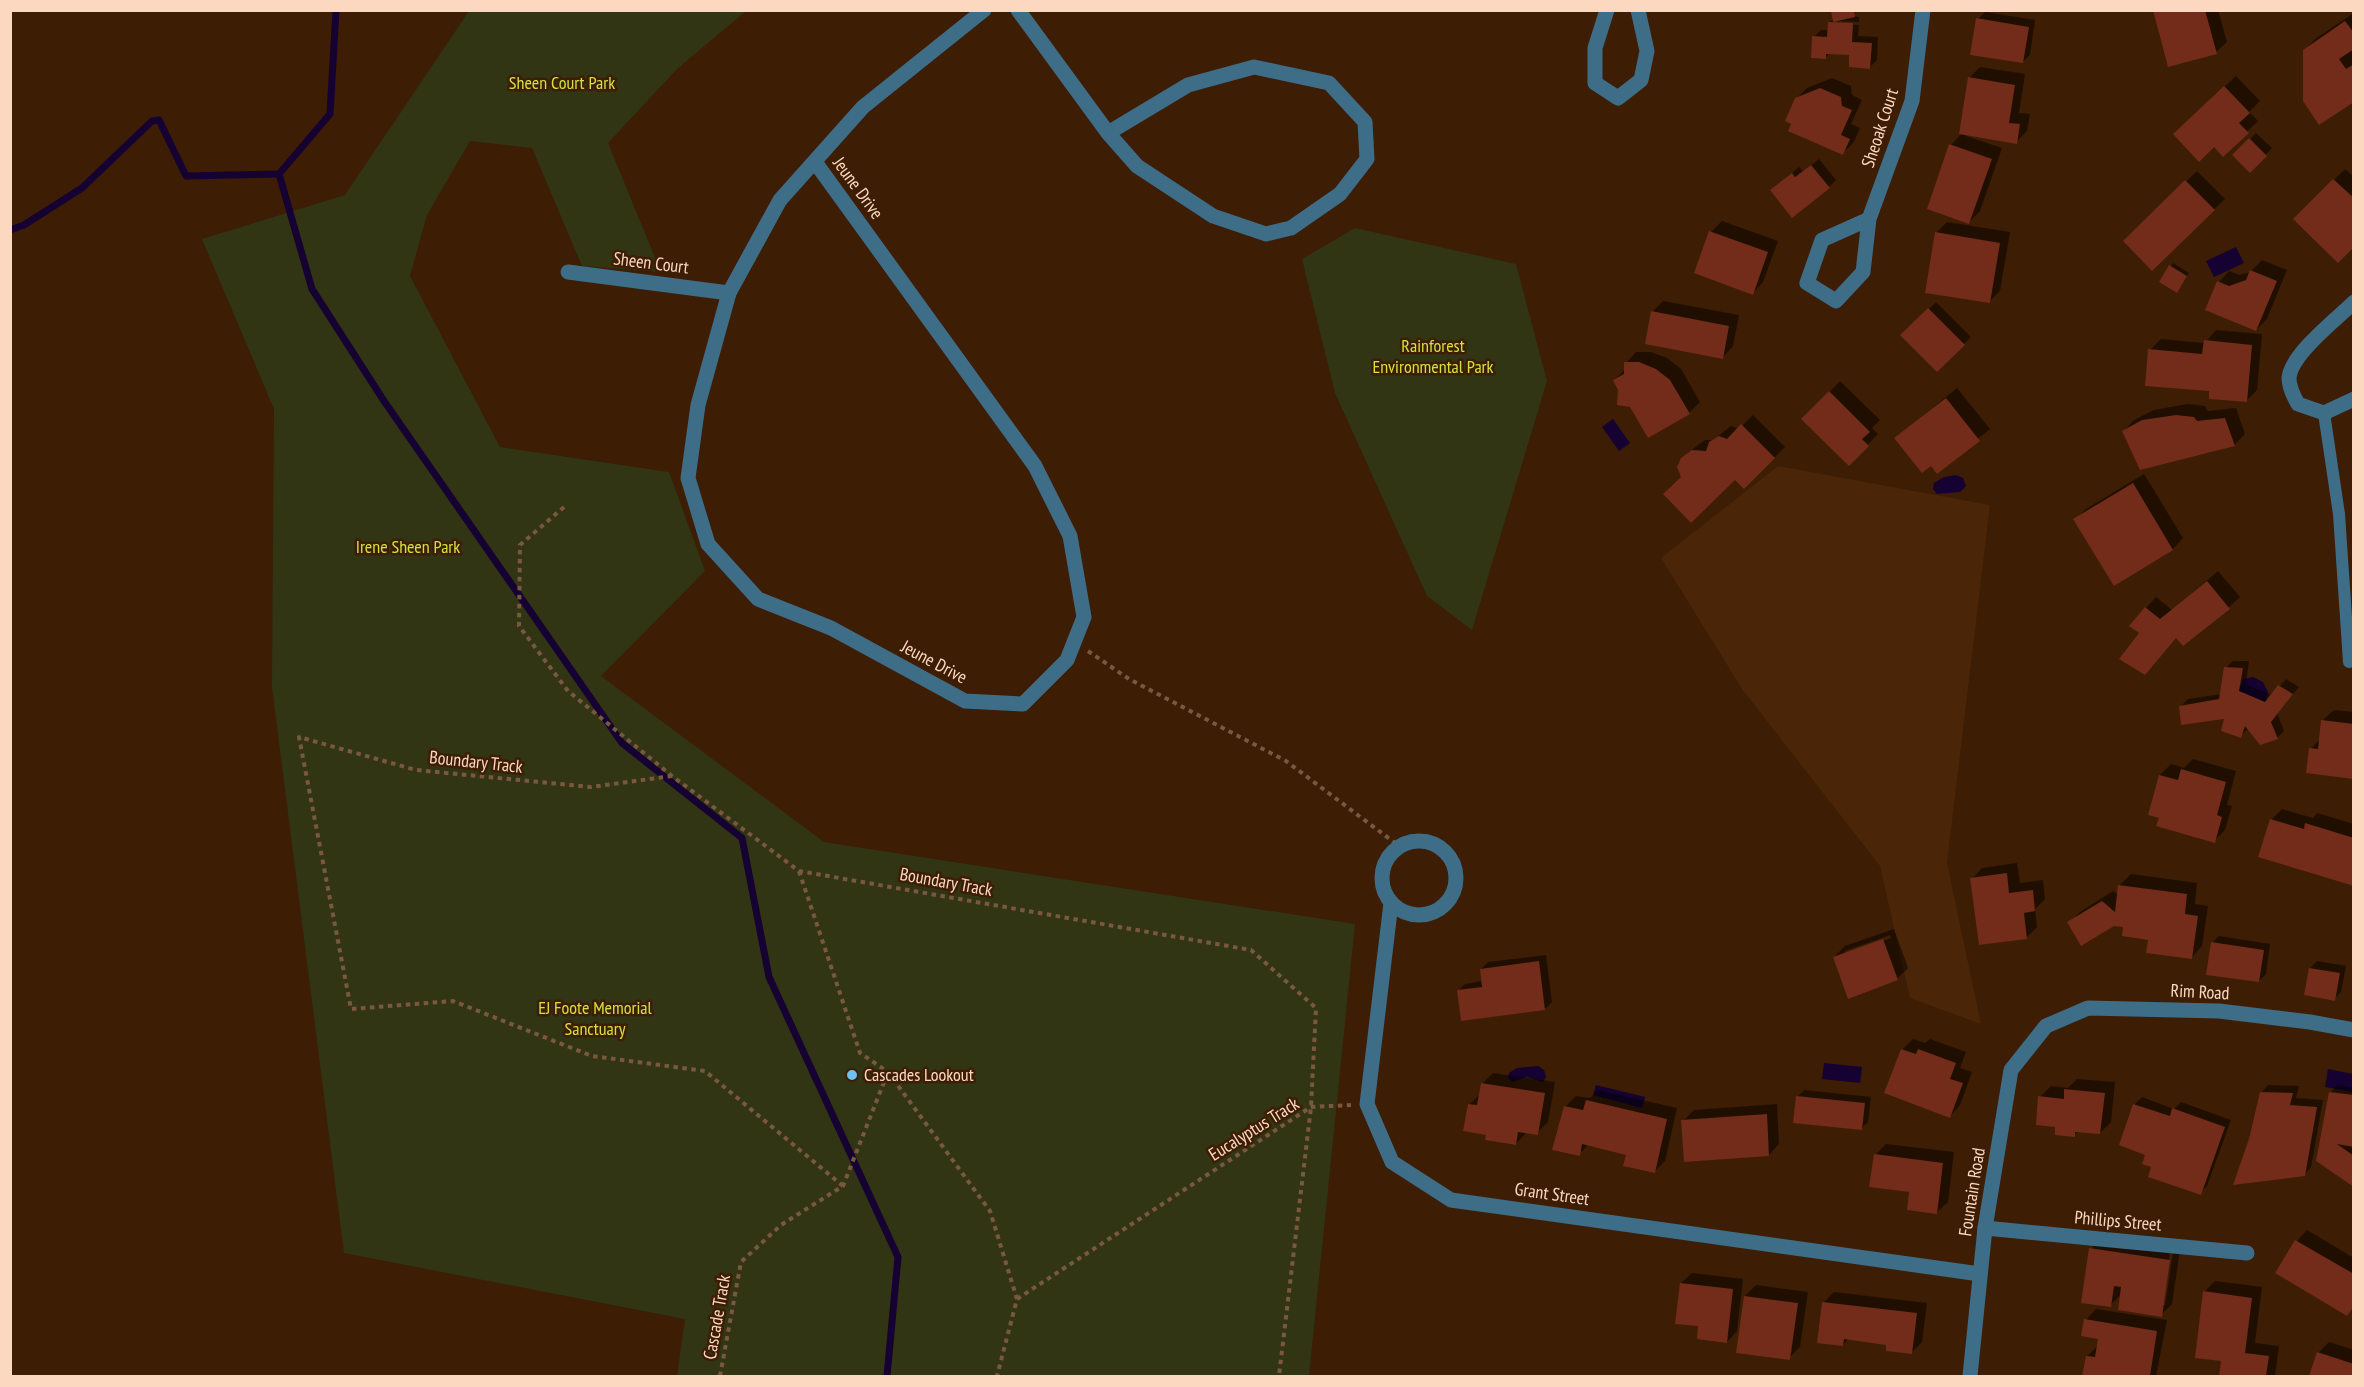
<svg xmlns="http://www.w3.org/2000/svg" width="2364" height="1387" font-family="'PT Sans Narrow',sans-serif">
<rect width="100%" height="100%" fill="#3d1d03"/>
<polygon fill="#4a2507" points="1778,466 1990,505 1947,863 1981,1024 1910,998 1880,866 1742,689 1661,558"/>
<g fill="#313514">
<polygon points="469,11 746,11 677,69 608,143 661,272 582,266 532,148 470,141 427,215 410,276 500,447 669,472 705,571 601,676 824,842 1355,924 1309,1376 677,1376 685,1319 344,1253 272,687 274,409 202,239 345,195"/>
<polygon points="1355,228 1516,264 1547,381 1472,630 1427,596 1335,393 1302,259"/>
</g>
<g fill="#160232">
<polygon points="2236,247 2244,263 2214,277 2206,261"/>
<polygon points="1613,419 1630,443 1619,451 1602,427"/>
<polygon points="1956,475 1963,478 1966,486 1960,492 1937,494 1933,489 1934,483 1944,477"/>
<polygon points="2253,677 2263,682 2268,692 2265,702 2239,691 2243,679"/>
<polygon points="1824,1063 1862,1067 1860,1083 1822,1079"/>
<polygon points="1538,1066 1544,1070 1546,1077 1543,1082 1527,1077 1512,1082 1508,1078 1509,1073 1517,1068"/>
<polygon points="2328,1069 2353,1074 2353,1092 2325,1087"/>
<polygon points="1596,1085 1645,1097 1642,1108 1593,1095"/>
</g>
<g fill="#0007" fill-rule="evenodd">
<polygon points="1832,10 1857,10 1853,16 1859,17 1859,22 1834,21 1834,24 1859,25 1858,36 1878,37 1877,60 1870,67 1851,54 1830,53 1825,58 1814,37 1821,30 1829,30 1829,23 1834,18"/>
<polygon points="2154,10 2218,10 2227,42 2216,52"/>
<polygon points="1985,12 2035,20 2030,55 2022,62 1978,19"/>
<polygon points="2354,13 2354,47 2351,49 2354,53 2354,100 2304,51 2315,39"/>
<polygon points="1980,67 2025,74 2019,113 2030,114 2027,131 2016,142 1967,134 1966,136 2002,148 1980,211 1969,222 1951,145 1962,133 1969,78"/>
<polygon points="2236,76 2260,101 2249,112 2258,121 2223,155 2186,123"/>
<polygon points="1832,78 1851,86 1852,95 1862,100 1851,124 1860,128 1854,142 1843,153 1796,99 1807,88"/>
<polygon points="2256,133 2272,148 2250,171 2234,155"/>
<polygon points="1819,159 1836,180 1829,187 1777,186 1799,167 1803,172"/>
<polygon points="2345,169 2354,177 2354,245 2295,219"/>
<polygon points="2197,171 2225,199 2152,269 2125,241"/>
<polygon points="1722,221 1778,241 1763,282 1753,293 1711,232"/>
<polygon points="1947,222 2010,232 2000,291 1989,302 1936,233"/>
<polygon points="2262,260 2287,270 2267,319 2256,330 2219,282 2229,271 2240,275 2250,272"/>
<polygon points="2173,263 2189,273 2179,288 2161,281"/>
<polygon points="1663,301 1739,315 1733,346 1723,357 1652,312"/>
<polygon points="1936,302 1971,337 1937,370 1902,335"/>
<polygon points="2216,330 2262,334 2257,390 2246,401 2211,390 2150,350 2161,339 2205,343"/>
<polygon points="1636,352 1651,352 1667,358 1681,369 1700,402 1689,413 1614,380 1626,369 1626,363"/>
<polygon points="1840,381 1880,420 1872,428 1878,434 1849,464 1803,419"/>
<polygon points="1957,388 1990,429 1937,472 1931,464 1896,438"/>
<polygon points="2187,404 2205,406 2208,411 2236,408 2245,434 2234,445 2124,431 2134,420 2154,410"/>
<polygon points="1753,415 1785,447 1744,487 1735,478 1683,477 1682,459 1694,448 1705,440 1713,440 1731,426 1739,429"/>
<polygon points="2144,474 2183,538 2173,549 2115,584 2075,520 2086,509"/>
<polygon points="2218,571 2240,597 2229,607 2183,644 2176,637 2141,633 2146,608 2156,597 2172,610"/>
<polygon points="2233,661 2249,661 2246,684 2272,695 2286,679 2299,687 2277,713 2284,731 2277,738 2249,728 2240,736 2226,718 2181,706 2188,699 2222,694 2226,668"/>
<polygon points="2334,710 2354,712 2354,777 2311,749 2320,739 2323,720"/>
<polygon points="2193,759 2236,771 2227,805 2232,806 2225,830 2214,841 2150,814 2160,775 2171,764 2184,768"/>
<polygon points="2282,809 2313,818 2317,813 2354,824 2354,885 2271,820"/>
<polygon points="2017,863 2020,883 2043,880 2045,899 2035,909 2037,927 2026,938 1972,879 1982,868"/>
<polygon points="2131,874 2197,883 2195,904 2208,906 2202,946 2192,957 2125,926 2069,923 2080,912 2113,891 2118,895 2120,885"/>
<path d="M1894,929l14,39 -11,11 -63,-22 11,-11zM1890,935l1,3 -46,16v-3z"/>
<polygon points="2219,936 2270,944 2266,974 2259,981 2212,943"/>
<polygon points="1546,955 1552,1002 1545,1009 1458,991 1465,984 1483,981 1481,969 1488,962"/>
<polygon points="2317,961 2346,966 2341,992 2334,999 2310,968"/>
<polygon points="1913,1039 1925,1043 1930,1039 1966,1052 1960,1068 1972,1072 1960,1105 1950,1116 1902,1050"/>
<polygon points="1493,1073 1555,1082 1548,1122 1537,1133 1526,1133 1516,1144 1488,1133 1469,1105 1481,1093 1482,1084"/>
<polygon points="2077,1079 2115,1082 2111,1122 2100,1133 2079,1131 2074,1135 2057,1125 2040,1097 2051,1086 2068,1088"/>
<polygon points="2268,1085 2299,1086 2296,1098 2323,1100 2311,1167 2304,1175 2251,1140 2261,1093"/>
<polygon points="2337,1085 2354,1088 2354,1186 2318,1160 2330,1093"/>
<polygon points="1598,1090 1677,1108 1665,1161 1654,1172 1627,1153 1589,1144 1579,1154 1565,1107 1576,1096 1590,1098"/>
<polygon points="1804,1090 1871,1097 1868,1122 1861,1129 1797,1097"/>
<polygon points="2142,1097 2174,1109 2181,1102 2231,1120 2207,1186 2200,1193 2153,1167 2146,1154 2121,1145 2135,1104"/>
<polygon points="1777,1104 1779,1144 1769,1155 1683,1121 1694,1110"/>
<polygon points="1886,1144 1954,1152 1948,1202 1937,1212 1911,1191 1875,1155"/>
<polygon points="2307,1230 2354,1258 2354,1307 2347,1314 2297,1241"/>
<path d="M2102,1238l78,12 -8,54 -11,11 -39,-21 -12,11 -19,-56zM2170,1252l3,1 -8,52h-3z"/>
<polygon points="1692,1273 1743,1279 1737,1331 1727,1342 1700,1325 1681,1283"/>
<polygon points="2215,1281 2262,1287 2255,1343 2279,1346 2275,1376 2220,1376 2222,1360 2204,1292"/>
<polygon points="1756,1285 1808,1292 1800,1347 1789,1358 1745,1296"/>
<polygon points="1834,1292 1927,1303 1922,1342 1911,1353 1888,1344 1849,1338 1843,1345 1823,1303"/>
<polygon points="2096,1309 2167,1320 2156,1376 2084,1375 2087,1356 2098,1346 2099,1337 2086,1320"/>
<polygon points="2329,1342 2354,1350 2354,1376 2311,1376 2318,1353"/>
</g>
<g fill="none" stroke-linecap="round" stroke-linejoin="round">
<g stroke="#160232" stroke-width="7">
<polyline points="279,174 312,289 384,401 622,743 742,838 769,977 898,1257 887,1376"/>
<polyline points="10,230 24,225 82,188 152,121 159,120 186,176 279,174 330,114 336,10"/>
</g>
</g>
<g fill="#722c19">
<polygon points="1831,10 1854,10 1855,17 1833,22"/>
<polygon points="2153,10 2205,10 2217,54 2168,67"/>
<polygon points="1976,18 2029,27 2023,63 1970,55"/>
<polygon points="2345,21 2354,33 2354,49 2339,59 2346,69 2354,64 2354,102 2319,125 2303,101 2303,50"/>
<polygon points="1828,22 1853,23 1852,42 1872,43 1870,69 1849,67 1849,55 1826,54 1826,59 1811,58 1812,36 1827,37"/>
<polygon points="1968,77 2015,85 2009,123 2020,124 2017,144 1959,134"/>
<polygon points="2224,86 2250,113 2239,123 2249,133 2223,157 2214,147 2199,162 2173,134"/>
<polygon points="1820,88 1841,97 1842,106 1852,110 1841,135 1850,139 1843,155 1788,131 1791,124 1785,121 1795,98"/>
<polygon points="2249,138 2267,156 2250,173 2232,155"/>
<polygon points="1949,144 1992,159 1969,224 1927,209"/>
<polygon points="1811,165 1830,188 1792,218 1770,190 1792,173 1795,177"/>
<polygon points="2333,179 2354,198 2354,247 2338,263 2293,219"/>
<polygon points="2185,180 2215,210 2152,271 2123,241"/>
<polygon points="1709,231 1768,252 1753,295 1694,273"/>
<polygon points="1935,232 2000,243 1990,303 1925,293"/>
<polygon points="2169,265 2187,276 2177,293 2159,282"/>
<polygon points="2250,270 2277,281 2256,331 2205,310 2217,281 2229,286 2246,280"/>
<polygon points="1928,308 1965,345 1937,372 1900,335"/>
<polygon points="1651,311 1729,326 1723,359 1645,344"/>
<polygon points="2204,340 2252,345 2247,402 2209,399 2209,391 2145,386 2148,349 2202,354"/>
<polygon points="1624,362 1639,362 1656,369 1670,380 1690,414 1648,438 1630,407 1617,405 1618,390 1613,380 1624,374"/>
<polygon points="1829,391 1870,432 1862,439 1869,446 1849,466 1801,419"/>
<polygon points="1946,398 1980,441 1937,474 1931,466 1922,473 1894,438"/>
<polygon points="2176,415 2194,417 2197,421 2225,418 2235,446 2140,470 2122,431 2142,420"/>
<polygon points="1741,424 1775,458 1744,489 1735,480 1691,523 1663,494 1681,477 1677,467 1681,458 1692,450 1706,451 1709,442 1719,436 1727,439"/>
<polygon points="2133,483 2173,550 2114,586 2073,519"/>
<polygon points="2207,581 2230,609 2183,646 2176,638 2145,675 2119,659 2139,633 2129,626 2145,607 2160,619"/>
<polygon points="2224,667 2243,668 2239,691 2265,702 2278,685 2293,694 2271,722 2278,739 2260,745 2245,726 2241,738 2221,731 2224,719 2181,725 2179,706 2219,699"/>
<polygon points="2321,720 2354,724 2354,779 2306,773 2309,748 2318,749"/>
<polygon points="2181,769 2226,782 2217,815 2222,817 2215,843 2156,826 2159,818 2148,815 2159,775 2178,780"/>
<polygon points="2270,819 2304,829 2305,823 2354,838 2354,886 2258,857"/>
<polygon points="2007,873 2009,893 2033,890 2035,911 2024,913 2027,939 1979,945 1970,878"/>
<polygon points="2118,885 2187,894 2185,914 2198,916 2192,959 2146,953 2148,940 2122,936 2123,927 2114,926 2081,946 2067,922 2102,901 2115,912"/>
<polygon points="1883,939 1898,980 1848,999 1833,957"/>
<polygon points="2211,942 2264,950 2259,982 2206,975"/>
<polygon points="1539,961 1545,1010 1461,1021 1457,990 1482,987 1480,969"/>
<polygon points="2309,968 2340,973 2335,1001 2304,995"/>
<polygon points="1901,1049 1916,1054 1918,1049 1956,1063 1950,1079 1963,1083 1950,1118 1884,1093"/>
<polygon points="1481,1083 1545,1093 1538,1135 1518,1132 1516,1145 1485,1140 1486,1135 1463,1131 1468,1104 1477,1105"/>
<polygon points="2064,1089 2105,1093 2100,1134 2075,1132 2075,1137 2055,1135 2055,1127 2036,1125 2038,1096 2064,1099"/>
<polygon points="2260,1092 2293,1093 2290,1105 2317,1107 2305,1176 2233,1185 2249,1139"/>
<polygon points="2329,1092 2354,1095 2354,1147 2337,1144 2354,1156 2354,1187 2316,1161"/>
<polygon points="1796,1096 1865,1103 1862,1130 1793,1123"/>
<polygon points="1586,1100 1667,1119 1655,1173 1623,1166 1626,1155 1582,1144 1580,1156 1552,1150 1564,1106 1583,1110"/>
<polygon points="2133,1104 2170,1116 2172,1108 2225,1127 2201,1195 2148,1177 2151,1167 2142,1164 2145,1155 2119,1145"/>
<polygon points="1767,1114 1769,1156 1684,1162 1681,1120"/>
<polygon points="1874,1154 1943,1163 1937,1214 1907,1210 1909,1192 1869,1187"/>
<polygon points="2295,1240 2354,1274 2354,1306 2347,1316 2275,1273"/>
<polygon points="2089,1248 2170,1260 2162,1317 2118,1310 2121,1287 2114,1286 2111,1307 2081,1303"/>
<polygon points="1680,1283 1733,1289 1727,1343 1697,1339 1698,1326 1675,1324"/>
<polygon points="2203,1291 2252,1298 2245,1353 2269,1356 2266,1376 2219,1376 2221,1361 2195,1358"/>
<polygon points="1744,1296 1798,1303 1790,1360 1736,1353"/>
<polygon points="1822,1302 1917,1313 1912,1354 1886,1351 1886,1345 1844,1339 1843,1346 1817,1343"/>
<polygon points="2084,1319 2157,1331 2150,1376 2082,1376 2086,1356 2095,1357 2098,1339 2081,1336"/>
<polygon points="2317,1352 2354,1364 2354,1376 2309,1376"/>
</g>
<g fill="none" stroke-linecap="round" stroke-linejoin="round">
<g stroke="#7a583f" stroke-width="4" stroke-dasharray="4.5 4.5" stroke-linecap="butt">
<polyline points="564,507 520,545 519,626 568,691 672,776 799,871 1251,950 1316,1008 1311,1107 1279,1376"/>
<polyline points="1088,651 1129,679 1286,761 1399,846"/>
<polyline points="672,776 591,787 416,770 299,737 351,1009 453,1001 592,1056 705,1071 843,1186"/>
<polyline points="799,871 860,1053 888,1072 990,1211 1017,1299 997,1376"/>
<polyline points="1017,1299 1311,1107 1351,1105"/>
<polyline points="720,1376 741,1262 781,1225 843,1186 888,1072"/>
</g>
<polyline stroke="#3e6d88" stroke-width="12" points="2324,413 2339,514 2349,662"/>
<g stroke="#3e6d88" stroke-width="15">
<polyline points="1018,10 1108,133 1137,166 1213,216 1266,234 1291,228 1340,194 1367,159 1365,122 1329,83 1254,67 1188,85 1108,133"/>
<polyline points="1607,10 1595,48 1595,83 1618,98 1641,80 1647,51 1638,10"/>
<polyline points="815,162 1035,466 1070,536 1084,617 1067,660 1023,704 965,701 831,628 758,599 708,544 688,478 698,405 729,293 780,200 863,107 984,10"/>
<polyline points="1869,219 1822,240 1807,283 1836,301 1863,272 1869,219 1912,101 1923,10"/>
<polyline points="568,272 729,293"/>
<path d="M2354,302c-17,17 -63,52 -65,76 0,9 5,19 9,26l26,9 30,-14"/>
<circle cx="1419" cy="878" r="37"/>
<polyline points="1391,903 1367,1104 1392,1162 1451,1200 1980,1274"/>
<polyline points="1985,1228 2247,1253"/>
<polyline points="1970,1376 1985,1228 2011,1070 2046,1026 2088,1008 2219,1011 2310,1022 2354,1030"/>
</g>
</g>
<circle fill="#6dc2f3" stroke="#3d1d03" stroke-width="2" cx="852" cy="1075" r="6"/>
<g text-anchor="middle" stroke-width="5" stroke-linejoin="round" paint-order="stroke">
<g font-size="18" fill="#d1e340" stroke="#3d1d03">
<text x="562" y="89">Sheen Court Park</text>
<text x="1433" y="352">Rainforest<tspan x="1433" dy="21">Environmental Park</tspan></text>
<text x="408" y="553">Irene Sheen Park</text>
<text x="595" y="1014">EJ Foote Memorial<tspan x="595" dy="21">Sanctuary</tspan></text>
</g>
<g font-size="18" fill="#fcd8c0" stroke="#3d1d03">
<text transform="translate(1880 128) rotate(-72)" y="6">Sheoak Court</text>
<text transform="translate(858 188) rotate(54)" y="6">Jeune Drive</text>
<text transform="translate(651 263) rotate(7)" y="6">Sheen Court</text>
<text transform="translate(934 662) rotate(28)" y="6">Jeune Drive</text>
<text transform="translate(476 762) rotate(6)" y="6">Boundary Track</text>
<text transform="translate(946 882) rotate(10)" y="6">Boundary Track</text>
<text transform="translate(2200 992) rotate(3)" y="6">Rim Road</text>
<text transform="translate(1254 1129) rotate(-32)" y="6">Eucalyptus Track</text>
<text transform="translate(1972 1192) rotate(-81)" y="6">Fountain Road</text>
<text transform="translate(1552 1194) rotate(8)" y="6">Grant Street</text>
<text transform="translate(2118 1221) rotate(5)" y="6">Phillips Street</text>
<text transform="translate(717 1317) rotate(-80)" y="6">Cascade Track</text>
</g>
<g font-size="18" fill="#fcd8c0" stroke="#3d1d03" text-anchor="start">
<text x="864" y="1081">Cascades Lookout</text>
</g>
</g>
<rect width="2364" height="1387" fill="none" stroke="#fcd8c0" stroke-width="24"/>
</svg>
